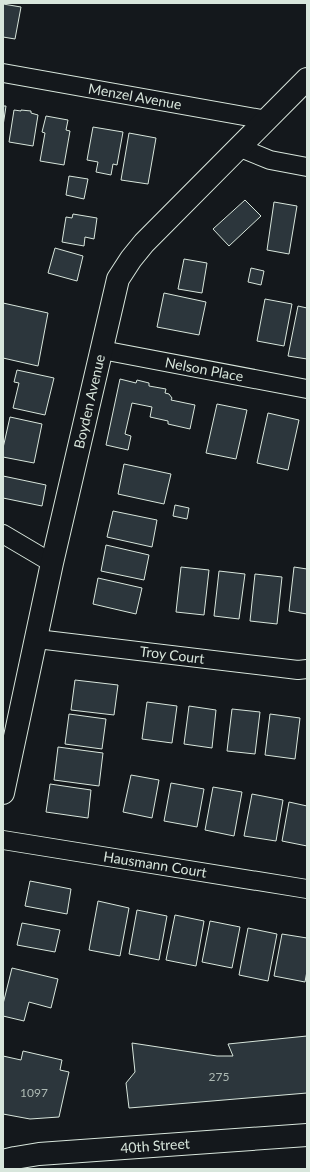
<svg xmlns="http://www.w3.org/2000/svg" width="310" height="1172" font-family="Lato,sans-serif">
<rect width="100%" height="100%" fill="#14181c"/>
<g fill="#2c363c" stroke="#d8e6dc">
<polygon points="3,4 21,7 15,39 3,37"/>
<polygon points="3,106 6,106 3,126"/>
<polygon points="14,110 21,111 21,110 31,111 31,113 38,115 33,146 9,142"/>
<polygon points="46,116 68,120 66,130 70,131 64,165 40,161 45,133 42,132"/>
<polygon points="93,127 123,132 117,165 113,164 111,175 96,172 98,162 87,160"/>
<polygon points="129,133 156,138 148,184 121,180"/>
<polygon points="69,176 88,179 84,199 66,195"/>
<polygon points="245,200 261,216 229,246 213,229"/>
<polygon points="274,202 297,206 289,254 267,250"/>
<polygon points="73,214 97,218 94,239 85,237 84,246 62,242 66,217 72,218"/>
<polygon points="55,248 83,256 77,281 48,273"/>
<polygon points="184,259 207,263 202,293 178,289"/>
<polygon points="251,268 264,271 261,285 248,282"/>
<polygon points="164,293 206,302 199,335 157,327"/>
<polygon points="265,299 292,304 284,346 257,341"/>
<polygon points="3,303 48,313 38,366 3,358"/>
<polygon points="298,306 307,308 307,359 288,356"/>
<polygon points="17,370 54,378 45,415 13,408 19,383 14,382"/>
<polygon points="120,379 136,383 137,380 149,383 149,386 166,389 165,393 169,394 172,398 171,400 195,405 190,429 168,424 168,421 150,417 152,407 132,403 125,434 131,436 128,450 106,445"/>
<polygon points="217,404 247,410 236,459 206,453"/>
<polygon points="268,413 299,420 288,470 257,463"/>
<polygon points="10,417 42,424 34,463 3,457 3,448"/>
<polygon points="124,464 171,474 164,504 118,494"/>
<polygon points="3,476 46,485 42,506 3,498"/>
<polygon points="175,505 189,508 187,519 173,516"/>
<polygon points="113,511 157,520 152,547 107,537"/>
<polygon points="106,545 149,555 144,580 101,571"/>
<polygon points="181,567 209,570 204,615 176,612"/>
<polygon points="294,567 307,569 307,614 289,611"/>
<polygon points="219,571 245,574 239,619 214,616"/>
<polygon points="255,574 282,577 277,624 250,621"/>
<polygon points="98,578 142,588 136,614 93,604"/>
<polygon points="75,680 118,685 114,715 71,710"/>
<polygon points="147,702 177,706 172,743 142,739"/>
<polygon points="189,706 216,710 212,748 184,744"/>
<polygon points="232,709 260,712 255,754 227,751"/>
<polygon points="69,714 106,719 102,749 65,744"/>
<polygon points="270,714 300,718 295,759 265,755"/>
<polygon points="58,747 103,753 99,786 54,780"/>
<polygon points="131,775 159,780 152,818 123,812"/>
<polygon points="171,783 204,789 197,827 164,821"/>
<polygon points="50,784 91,790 88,818 46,812"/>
<polygon points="213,787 242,792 234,836 205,830"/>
<polygon points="252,794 283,800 276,841 244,836"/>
<polygon points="289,802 307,806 307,846 282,841"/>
<polygon points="30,881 71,889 67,914 25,906"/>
<polygon points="98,901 129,908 120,956 89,950"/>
<polygon points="137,910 167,916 159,960 129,954"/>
<polygon points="175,915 204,921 196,966 166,960"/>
<polygon points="210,921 240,927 232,968 202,962"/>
<polygon points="22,923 60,930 55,952 17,945"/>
<polygon points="248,928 277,934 268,981 239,975"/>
<polygon points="282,934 307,938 307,971 305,982 274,976"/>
<polygon points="12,968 58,979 51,1008 29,1002 24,1021 3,1016 3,1004"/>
<polygon points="307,1036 307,1093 129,1108 126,1083 135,1072 132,1043 217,1056 233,1056 228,1044"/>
<polygon points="23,1051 62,1060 60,1070 69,1072 59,1117 30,1119 3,1114 3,1056 21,1060"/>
</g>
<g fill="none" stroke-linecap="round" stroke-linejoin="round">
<defs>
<g id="street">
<path id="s1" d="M3,73l264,47"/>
<polyline points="238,147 270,160 307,167"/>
<path id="s2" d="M102,350l205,39"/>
<polyline points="3,534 52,563"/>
<path id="s3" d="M37,639l261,31 9,-1"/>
<path id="s4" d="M3,840l304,49"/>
</g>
<g id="secondary">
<path id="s5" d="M3,793l49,-230 66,-284 13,-20 13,-16 163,-164"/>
<path id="s6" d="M3,1161l12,-3 24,-4 268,-19"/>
</g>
</defs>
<use href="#street" stroke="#d8e6dc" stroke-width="20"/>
<use href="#secondary" stroke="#d8e6dc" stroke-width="24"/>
<use href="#street" stroke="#14181c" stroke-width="18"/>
<use href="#secondary" stroke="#14181c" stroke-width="22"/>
</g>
<g text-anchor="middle" stroke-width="3" stroke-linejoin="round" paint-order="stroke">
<g font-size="12" fill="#adbab4">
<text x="219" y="1081">275</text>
<text x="34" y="1097">1097</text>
</g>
<g font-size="14" fill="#d8e6dc" stroke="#14181c">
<text dy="5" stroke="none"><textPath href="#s1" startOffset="134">Menzel Avenue</textPath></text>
<text dy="5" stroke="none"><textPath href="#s2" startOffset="104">Nelson Place</textPath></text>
<text dy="5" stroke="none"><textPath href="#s5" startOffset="401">Boyden Avenue</textPath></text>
<text dy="5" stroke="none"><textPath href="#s3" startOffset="136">Troy Court</textPath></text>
<text dy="5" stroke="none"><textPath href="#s4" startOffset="154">Hausmann Court</textPath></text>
<text dy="5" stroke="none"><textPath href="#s6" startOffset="153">40th Street</textPath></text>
</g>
</g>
<rect width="310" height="1172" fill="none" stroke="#d8e6dc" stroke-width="8"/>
</svg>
